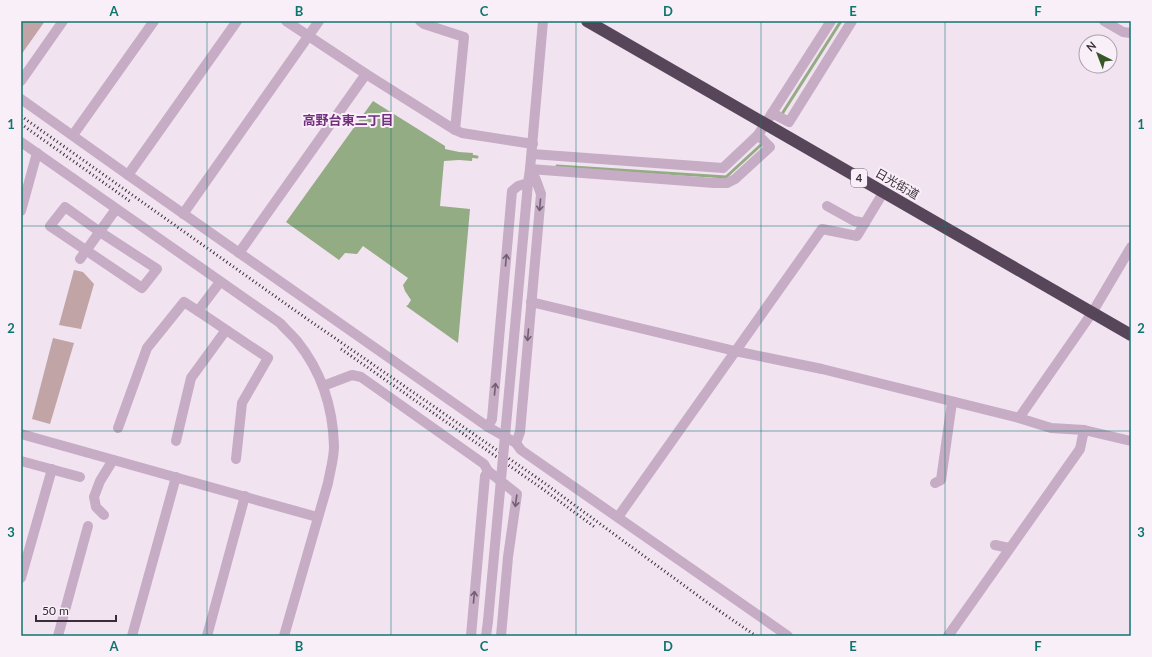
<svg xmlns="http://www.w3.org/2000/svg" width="1152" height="657" font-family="Lato,'Noto Sans JP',sans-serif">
<rect width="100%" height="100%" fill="#f2e3f0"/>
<g fill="#c0a4a6">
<polygon points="21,21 45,21 21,55"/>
<polygon points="74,270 83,272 94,284 81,329 59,325"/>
<polygon points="53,338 74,343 50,424 32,419"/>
</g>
<polygon fill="#93ac84" points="373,101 445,146 445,149 459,152 473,153 472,161 459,160 444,161 440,206 470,209 458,343 406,306 408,305 411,300 405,291 403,285 408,278 363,246 357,254 345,253 339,260 286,222"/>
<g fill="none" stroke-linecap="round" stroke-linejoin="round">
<g stroke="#93ac84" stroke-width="3">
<polyline points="782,114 841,21"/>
<polyline points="470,156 477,157"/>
<polyline points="557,166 726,177 763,143"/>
</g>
<g stroke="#c6acc5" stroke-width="10">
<polyline points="286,21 366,74 455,130 464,37 424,24 420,21"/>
<polyline points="1104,21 1123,32 1131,33"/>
<polyline points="21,81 63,21"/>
<polyline points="21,99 128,175 488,427 516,443 521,450 788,636"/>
<polyline points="772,113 789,122 852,21"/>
<polyline points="455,130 462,133 533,144"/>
<polyline points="73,135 154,21"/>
<path d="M21,142l259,181c5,6 12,12 17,18 24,30 36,67 37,105 0,13 -4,25 -6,37l-44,153"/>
<polyline points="532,154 723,168 758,135 831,21"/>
<polyline points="530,169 714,183 727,183 735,179 770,147 758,135"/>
<polyline points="128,175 237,21"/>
<polyline points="827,206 854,221 865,223"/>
<polygon points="65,207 100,232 157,269 142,288 50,226"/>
<polyline points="21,211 37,153"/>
<polyline points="183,214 319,21"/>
<polyline points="239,253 366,74"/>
<polyline points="80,259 116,209"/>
<polyline points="518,294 528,183 530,169 543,21"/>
<polyline points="531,302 735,351 822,369 1019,418 1051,428 1084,430 1131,441"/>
<polyline points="198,311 220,282"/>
<polyline points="323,386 352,375 361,377 484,464 488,471"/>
<polyline points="1019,418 1092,313 1131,247"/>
<polyline points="488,427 492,419 512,191 518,186 528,183"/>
<polyline points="118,428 147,348 184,302 198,311 268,358 242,403 236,459"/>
<polyline points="21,434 317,517"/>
<polyline points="176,441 191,378 226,330"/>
<polyline points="516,443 520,432 541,194 536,180 530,169"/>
<polyline points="21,461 80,477"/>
<polyline points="935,483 941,480 952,402"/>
<polyline points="104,515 96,507 94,497 100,481 113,460"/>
<polyline points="618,517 822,229 857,236 883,193"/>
<polyline points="995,545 1009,548"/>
<polyline points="21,578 52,469"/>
<polyline points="58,636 88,526"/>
<polyline points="132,636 176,477"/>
<polyline points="207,636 245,496"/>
<polyline points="471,636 485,476 488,471 517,494 508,557 501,636"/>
<polyline points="486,636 488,621"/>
<polyline points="948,636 1080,449 1084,430"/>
</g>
<polyline stroke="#574559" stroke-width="12" points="587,21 1131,335"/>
<g stroke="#382d39" stroke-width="3" stroke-dasharray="1 3" stroke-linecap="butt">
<polyline points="21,116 300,314 543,482 708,603 756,636"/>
<polyline points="21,124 131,202"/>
<polyline points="341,349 540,487 596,528"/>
</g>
<polyline stroke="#c6acc5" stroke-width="10" points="488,621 518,294"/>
</g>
<defs><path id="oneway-shaft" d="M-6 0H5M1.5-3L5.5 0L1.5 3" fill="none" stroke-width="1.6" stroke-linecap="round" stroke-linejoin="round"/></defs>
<g stroke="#716071">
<use href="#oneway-shaft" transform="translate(540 205) rotate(95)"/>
<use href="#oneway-shaft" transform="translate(506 260) rotate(-85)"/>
<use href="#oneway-shaft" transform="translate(528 335) rotate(95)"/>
<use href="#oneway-shaft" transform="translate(495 389) rotate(-85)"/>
<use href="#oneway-shaft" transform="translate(516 501) rotate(98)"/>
<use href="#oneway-shaft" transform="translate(474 597) rotate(-85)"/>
</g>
<path fill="none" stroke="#0f766e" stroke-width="1" stroke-opacity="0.55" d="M207,21v615M391,21v615M576,21v615M761,21v615M945,21v615M21,226h1110M21,431h1110"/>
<g text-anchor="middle" stroke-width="4" stroke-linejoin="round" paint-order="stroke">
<rect fill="#f9eff8" stroke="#726772" stroke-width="1" x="851" y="169" width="16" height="18" rx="3"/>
<g font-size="11" font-weight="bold" fill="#382d39">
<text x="859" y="182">4</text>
</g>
<g font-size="12" fill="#382d39" stroke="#f9eff8">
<text transform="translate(897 184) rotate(30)" y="4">日光街道</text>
</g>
<g font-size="13" font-weight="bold" fill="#722e7f" stroke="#f9eff8">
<text x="348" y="125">高野台東二丁目</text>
</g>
</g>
<rect width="1152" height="657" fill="none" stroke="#f9eff8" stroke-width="44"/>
<g transform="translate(1098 54) rotate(318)"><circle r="19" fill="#f9eff8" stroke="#aca1ac"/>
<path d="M0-3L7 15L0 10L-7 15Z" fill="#365626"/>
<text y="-6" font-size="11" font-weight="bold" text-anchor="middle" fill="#382d39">N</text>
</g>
<path d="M36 615v6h80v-6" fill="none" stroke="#382d39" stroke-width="2"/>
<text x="42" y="615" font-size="12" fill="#382d39" stroke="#f9eff8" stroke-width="3" paint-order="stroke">50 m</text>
<rect x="22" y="22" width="1108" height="613" fill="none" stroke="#0f766e" stroke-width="1.5"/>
<g font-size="13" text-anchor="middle" font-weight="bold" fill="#0f766e">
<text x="114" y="16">A</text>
<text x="299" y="16">B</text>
<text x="484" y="16">C</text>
<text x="668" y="16">D</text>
<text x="853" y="16">E</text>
<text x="1038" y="16">F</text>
<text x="11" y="129">1</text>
<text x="1141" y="129">1</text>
<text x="11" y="333">2</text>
<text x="1141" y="333">2</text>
<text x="11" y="537">3</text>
<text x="1141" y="537">3</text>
<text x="114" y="651">A</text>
<text x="299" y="651">B</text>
<text x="484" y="651">C</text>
<text x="668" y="651">D</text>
<text x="853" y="651">E</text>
<text x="1038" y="651">F</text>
</g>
</svg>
